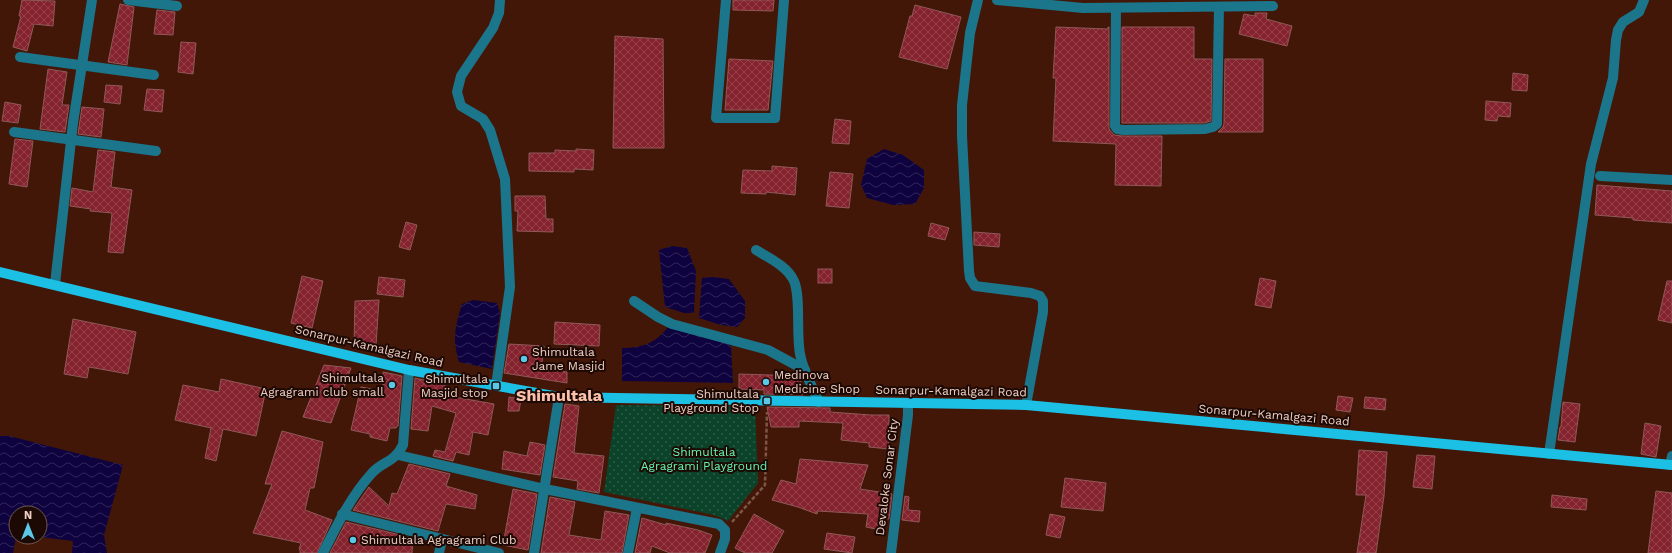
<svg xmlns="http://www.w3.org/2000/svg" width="1672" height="553" font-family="'Work Sans',sans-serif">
<defs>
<pattern id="park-dots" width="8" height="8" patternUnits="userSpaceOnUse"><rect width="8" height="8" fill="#0a432a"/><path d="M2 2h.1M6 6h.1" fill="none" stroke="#2e5d47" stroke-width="1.8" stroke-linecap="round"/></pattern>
<pattern id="water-waves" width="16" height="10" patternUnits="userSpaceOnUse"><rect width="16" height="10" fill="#0e023f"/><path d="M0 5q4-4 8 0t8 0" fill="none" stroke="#312659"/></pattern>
<pattern id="building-cross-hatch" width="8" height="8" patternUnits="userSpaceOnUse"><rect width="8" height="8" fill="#84222d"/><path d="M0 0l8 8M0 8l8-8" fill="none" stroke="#96414a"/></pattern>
</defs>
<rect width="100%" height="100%" fill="#431707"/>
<polygon fill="url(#park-dots)" points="616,405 755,406 758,483 728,521 714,515 604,492"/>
<g fill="url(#water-waves)">
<polygon points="884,149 903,155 924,170 924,188 915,204 893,205 867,198 861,185 867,159"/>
<polygon points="672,246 687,248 696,271 694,313 684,313 665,307 659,250"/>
<polygon points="714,277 729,279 745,301 745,318 737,327 721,325 699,318 702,278"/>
<path d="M473,300l24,3 3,10 -8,56 -33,-7c-7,-24 -4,-35 3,-58z"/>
<path d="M668,327l63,18 2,38 -111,-2v-33c20,0 34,-5 46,-21z"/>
<polygon points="0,436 9,436 123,465 104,535 107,553 72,553 73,541 40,537 40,513 16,513 16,537 13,553 0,553"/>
</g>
<g fill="url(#building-cross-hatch)" stroke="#905859">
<polygon points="22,0 55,1 53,26 34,24 27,51 13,47 21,16 19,16"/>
<polygon points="733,0 774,0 773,11 733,10"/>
<polygon points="120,4 134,7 127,65 108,62"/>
<polygon points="915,5 961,17 947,69 899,57 910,16 912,16"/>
<polygon points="157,10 175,12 173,35 154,34"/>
<polygon points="1255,13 1267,13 1266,19 1292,26 1287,46 1239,34 1244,14 1255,16"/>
<polygon points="1056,27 1108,29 1108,27 1109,27 1109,129 1114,135 1122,136 1162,136 1161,186 1115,185 1116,144 1053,141 1056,78 1053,78"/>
<polygon points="1122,27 1194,27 1194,59 1212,59 1211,121 1204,123 1122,123"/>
<polygon points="615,36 663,39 664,148 613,148"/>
<polygon points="181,42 196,43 193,74 178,72"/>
<polygon points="729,59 773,61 768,110 725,110"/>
<polygon points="1225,59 1263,59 1263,132 1218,132 1223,127 1224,124"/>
<polygon points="48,69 67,72 62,105 69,105 65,132 40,129"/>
<polygon points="1513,73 1528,75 1527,91 1512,90"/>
<polygon points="106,85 122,86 120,104 104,102"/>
<polygon points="147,89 164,90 162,112 144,110"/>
<polygon points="1486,101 1511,103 1510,117 1498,116 1497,121 1485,120"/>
<polygon points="5,102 21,105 18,123 2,121"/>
<polygon points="82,107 104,109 101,137 78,134"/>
<polygon points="835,119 851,121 849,144 832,143"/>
<polygon points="15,139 33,141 27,187 9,184"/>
<polygon points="576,149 594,150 593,170 574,169 574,172 529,171 529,153 555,153 555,150 576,151"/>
<polygon points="98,150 115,152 111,187 132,190 123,253 108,252 112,213 90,211 91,209 70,206 72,188 93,192"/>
<polygon points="772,166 797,168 795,195 766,192 766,194 741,193 743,170 772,171"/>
<polygon points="830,172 853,174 849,208 826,206"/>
<polygon points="1597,185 1672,191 1672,223 1633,220 1633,218 1595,215"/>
<polygon points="515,196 545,196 546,219 553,219 553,232 517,231 518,211 515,211"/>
<polygon points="406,222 417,225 410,250 399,247"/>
<polygon points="931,223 949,228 945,240 928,236"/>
<polygon points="974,232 1000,234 999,247 974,245"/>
<rect x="818" y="269" width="14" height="14"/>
<polygon points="302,276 323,281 312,328 291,323"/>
<polygon points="379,277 405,280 403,297 377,294"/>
<polygon points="1260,278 1276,281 1271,308 1255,305"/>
<polygon points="1667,281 1672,281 1672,323 1658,320"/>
<polygon points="379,300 376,345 354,344 355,301"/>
<polygon points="73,319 136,332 128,374 89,367 87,378 64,374"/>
<polygon points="555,322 600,325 599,346 554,344"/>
<polygon points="509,344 544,346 541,369 567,372 567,383 504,373"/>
<polygon points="324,365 351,368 331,423 303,417"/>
<polygon points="383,372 402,376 398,426 397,426 396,428 390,428 387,441 370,437 370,434 351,430 361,387 383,391"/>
<polygon points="739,374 800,376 803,395 764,394 764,390 739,389"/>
<polygon points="415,378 445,385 443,395 494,404 488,435 473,432 469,455 456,452 453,461 433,456 435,450 445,452 456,413 432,406 428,431 411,429"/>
<polygon points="221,379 266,389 256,436 223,429 216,461 205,458 211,428 175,420 183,385 219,392"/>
<polygon points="1338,396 1353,398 1350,412 1336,410"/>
<polygon points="509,397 521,399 519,411 508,411"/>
<polygon points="1365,397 1386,399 1385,410 1364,408"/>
<polygon points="1563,402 1580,404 1575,442 1558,440 1560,427 1561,427"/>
<polygon points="565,404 579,406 574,453 604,456 599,493 577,489 578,481 553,477"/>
<polygon points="767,407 830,408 830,412 871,415 889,415 889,449 869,447 869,443 841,440 843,423 799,421 799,427 771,427"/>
<polygon points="1645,423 1661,426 1656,457 1641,454"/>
<polygon points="282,431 323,442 314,488 310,488 305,510 332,520 317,553 300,553 300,550 299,549 301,543 253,533 272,484 265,484"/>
<polygon points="530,442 545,445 540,475 502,469 504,451 527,456"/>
<polygon points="1359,450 1387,452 1384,496 1376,553 1357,553 1366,495 1356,495"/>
<polygon points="1417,455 1435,456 1432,489 1413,487"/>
<polygon points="800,459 868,465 860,489 892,494 889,519 882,518 880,530 866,527 868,514 818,511 817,514 798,507 772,500 781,480 796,484"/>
<polygon points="409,464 450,474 446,486 477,495 475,509 446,504 438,531 353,510 369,487 389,506 392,493 397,494"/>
<polygon points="1065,478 1106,483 1103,511 1061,507"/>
<polygon points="513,489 537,494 528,550 503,545"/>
<polygon points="1656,491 1672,493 1672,553 1648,553"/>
<polygon points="1552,495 1587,499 1586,510 1551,507"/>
<polygon points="905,496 909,497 908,510 920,511 919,522 902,520"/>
<polygon points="550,497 575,502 569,535 601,540 605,511 629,515 622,553 541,553"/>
<polygon points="754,514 784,531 772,553 745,553 735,548"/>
<polygon points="1050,514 1065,517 1060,538 1046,535"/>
<polygon points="642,518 666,525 666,523 698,530 712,535 705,553 670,553 652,546 650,553 635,553"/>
<polygon points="346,522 413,538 412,553 330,553"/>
<polygon points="827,533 855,537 852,553 824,549"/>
</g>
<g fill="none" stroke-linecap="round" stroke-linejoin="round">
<polyline stroke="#7d5648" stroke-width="2.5" stroke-dasharray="4 2" stroke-linecap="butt" points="732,522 765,485 767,412"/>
<g stroke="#1b758b" stroke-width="10">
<polyline points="128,0 177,6"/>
<polyline points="726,0 716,118 775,118 784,0"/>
<polyline points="978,0 970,33 962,105 962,136 969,271 970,278 975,286 1031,293 1040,296 1043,301 1043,312 1026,405"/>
<polyline points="997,0 1083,8 1273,6"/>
<polyline points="1116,8 1115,126 1117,129 1123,130 1205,129 1213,127 1217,124 1219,7"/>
<polyline points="20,57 154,75"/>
<polyline points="14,132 156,151"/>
<polyline points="1600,176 1672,180"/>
<path d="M756,250c13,8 31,16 38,31 7,16 2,52 6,73 3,17 12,32 19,48"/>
<polyline points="55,284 73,123 92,0"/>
<polyline points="634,301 658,317 672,324 768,350 805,370"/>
<polyline points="496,386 510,287 505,179 490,130 483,119 461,106 457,92 461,76 493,28 499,13 500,0"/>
<polyline points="1549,454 1591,164 1613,78 1616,40 1618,30 1623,22 1639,12 1644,0"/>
<polyline points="398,455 545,489 719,524 725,530 725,539 720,553"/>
<polyline points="1670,465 1672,456"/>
<polyline points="342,514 499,553"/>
<path d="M323,553c14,-28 28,-57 49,-80 11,-12 22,-10 31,-28l6,-75"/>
<polyline points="439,553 442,540"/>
<polyline points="534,553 559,397"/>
<polyline points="628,553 637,508"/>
<polyline points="891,553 908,415 908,404"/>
</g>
<polyline stroke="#1cc0e5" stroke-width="10" points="0,272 409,370 559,397 1026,405 1672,465"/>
</g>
<g fill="#5ac8e6" stroke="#1d0904" stroke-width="1.5">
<circle cx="524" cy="359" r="4"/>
<circle cx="766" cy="382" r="4"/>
<circle cx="392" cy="385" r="4"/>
<rect x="492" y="382" width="8" height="8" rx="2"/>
<rect x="763" y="397" width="8" height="8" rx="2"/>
<circle cx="353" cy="540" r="4"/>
</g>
<g text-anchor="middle" stroke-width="4" stroke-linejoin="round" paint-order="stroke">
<g font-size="12" fill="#edcec4" stroke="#1d0904">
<text transform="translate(369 346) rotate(13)" y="4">Sonarpur-Kamalgazi Road</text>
<text transform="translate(951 391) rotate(1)" y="4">Sonarpur-Kamalgazi Road</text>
<text transform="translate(1274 415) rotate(5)" y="4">Sonarpur-Kamalgazi Road</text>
<text transform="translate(887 477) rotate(-83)" y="4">Devaloke Sonar City</text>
</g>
<g font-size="12" fill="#edcec4" stroke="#1d0904" text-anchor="start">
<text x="532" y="356">Shimultala<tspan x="532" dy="14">Jame Masjid</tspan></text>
<text x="774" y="379">Medinova<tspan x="774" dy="14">Medicine Shop</tspan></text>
<text x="384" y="382" text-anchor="end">Shimultala<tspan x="384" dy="14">Agragrami club small</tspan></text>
<text x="488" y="383" text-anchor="end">Shimultala<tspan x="488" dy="14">Masjid stop</tspan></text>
<text x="759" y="398" text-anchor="end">Shimultala<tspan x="759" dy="14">Playground Stop</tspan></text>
<text x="361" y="544">Shimultala Agragrami Club</text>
</g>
<g font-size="12" fill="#64f7af" stroke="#1d0904">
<text x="704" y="456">Shimultala<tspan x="704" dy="14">Agragrami Playground</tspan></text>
</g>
<g font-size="16" font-weight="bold" fill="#fcc1ad" stroke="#1d0904">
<text x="559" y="401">Shimultala</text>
</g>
</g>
<g transform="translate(28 525)"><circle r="19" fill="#1d0904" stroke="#705851"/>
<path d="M0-3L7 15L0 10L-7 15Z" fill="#5ac8e6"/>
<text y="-6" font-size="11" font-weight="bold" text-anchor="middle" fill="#edcec4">N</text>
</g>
</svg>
